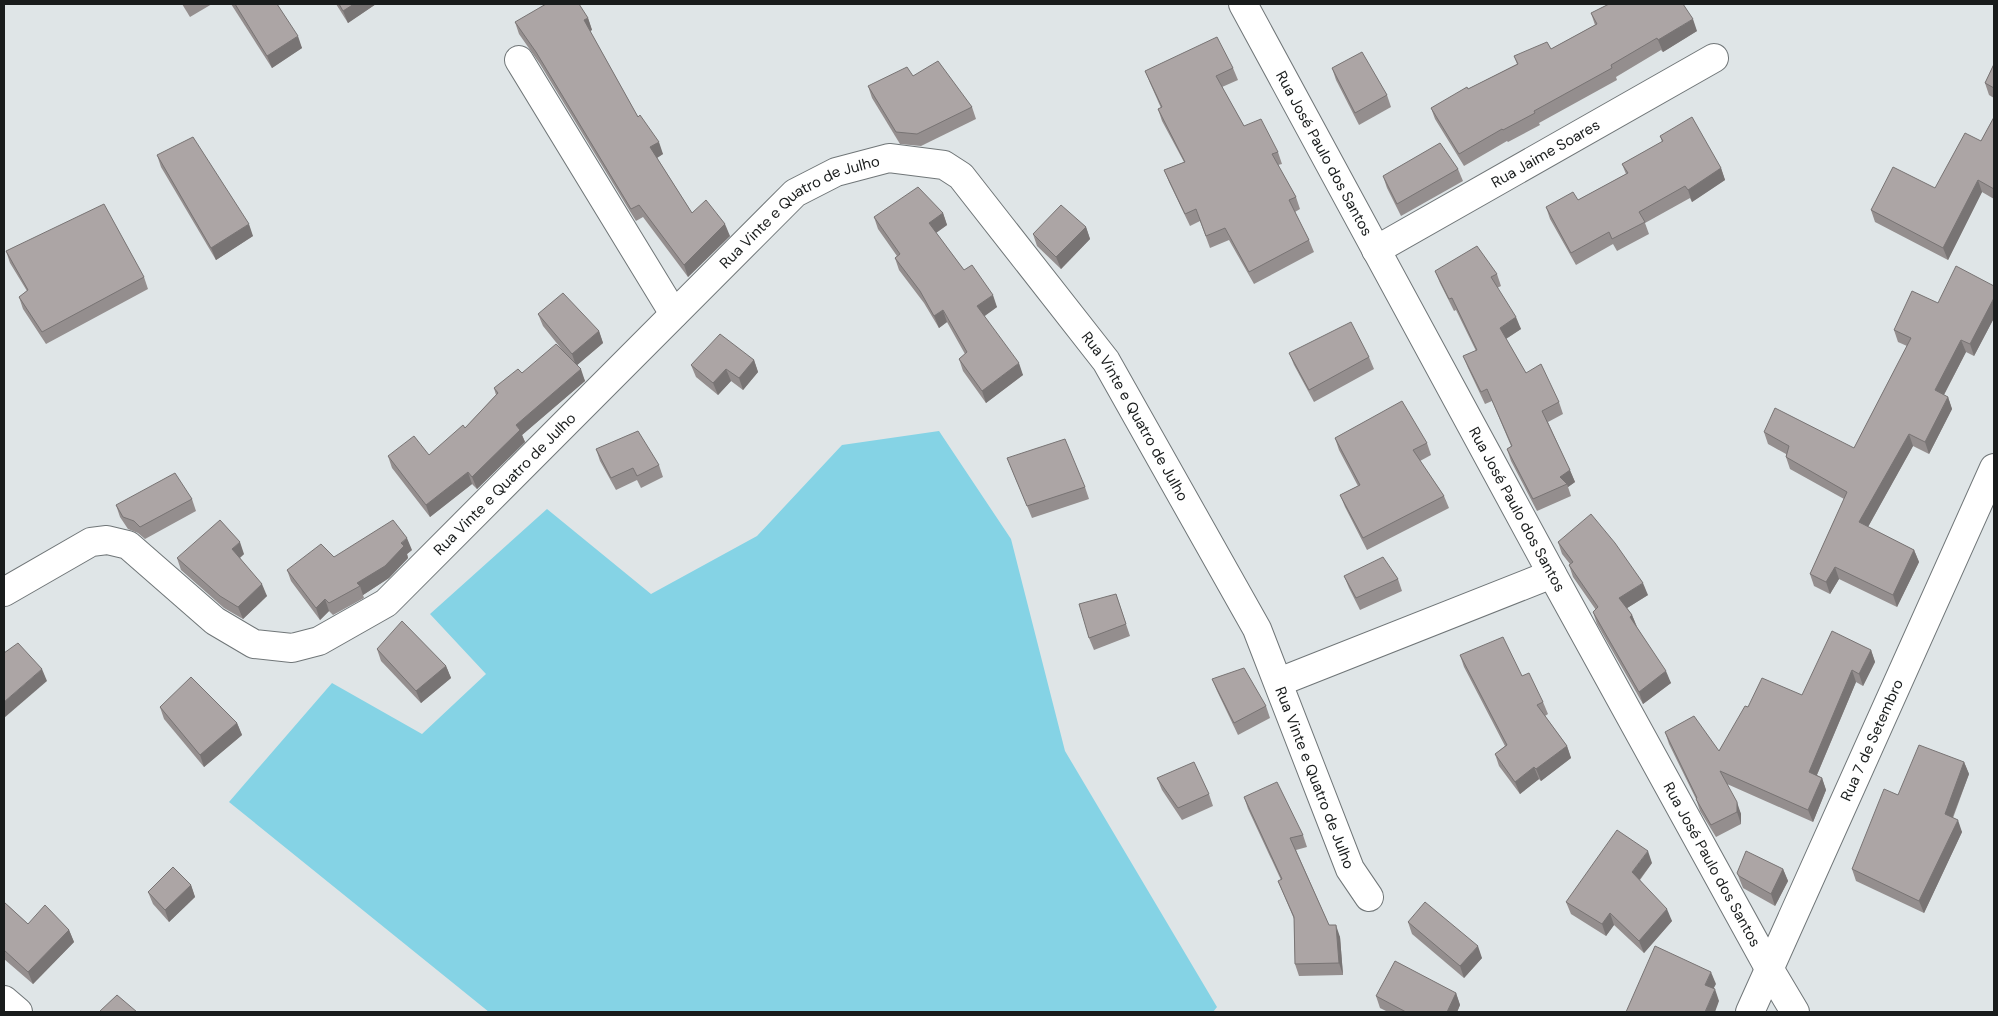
<svg xmlns="http://www.w3.org/2000/svg" width="1998" height="1016" font-family="'DM Sans',sans-serif">
<rect width="100%" height="100%" fill="#dfe5e7"/>
<polygon fill="#85d3e5" points="939,431 1011,539 1065,751 1217,1007 1213,1012 489,1012 229,802 332,683 422,734 486,674 430,614 547,509 651,594 757,536 842,445"/>
<g fill="none" stroke-linecap="round" stroke-linejoin="round">
<defs>
<g id="minor">
<path id="s1" d="M1243,4l309,570 218,396 25,42"/>
<polyline points="519,60 674,314"/>
<path id="s2" d="M1376,250l338,-192"/>
<path id="s3" d="M4,592l87,-50 16,-2 21,5 87,76 39,23 38,4 27,-7 67,-38 409,-410 41,-21 53,-14 55,7 17,11 145,185 151,268 93,240 19,28"/>
<polyline points="1279,682 1552,574"/>
<polyline points="4,1000 18,1012"/>
<path id="s4" d="M1750,1012l244,-544"/>
</g>
</defs>
<use href="#minor" stroke="#707678" stroke-width="30"/>
<use href="#minor" stroke="#fff" stroke-width="28"/>
</g>
<g fill="#948e8e">
<polygon points="182,4 212,4 190,17"/>
<polygon points="231,4 277,4 302,48 272,68"/>
<polygon points="336,4 376,4 348,23"/>
<polygon points="1591,13 1697,31 1663,52 1661,50 1616,77 1617,80 1539,123 1540,125 1508,142 1507,141 1464,166 1435,119 1431,108 1517,64 1514,56 1551,49 1595,25"/>
<polygon points="588,18 592,30 590,31 638,117 663,154 657,158 692,213 730,236 688,277 643,217 636,221 540,64 519,34 515,22"/>
<polygon points="1994,64 1994,98 1989,95 1985,83"/>
<polygon points="1233,68 1238,80 1222,87 1244,126 1278,152 1282,164 1278,165 1296,197 1300,209 1295,212 1309,240 1314,252 1254,284 1229,240 1210,248 1200,221 1190,226 1169,182 1164,170 1184,162 1162,121 1158,109 1161,108 1150,83 1145,71"/>
<polygon points="1332,68 1387,95 1391,107 1359,125 1336,80"/>
<polygon points="913,76 972,107 976,119 921,146 900,144 872,98 868,86"/>
<polygon points="1994,117 1994,199 1982,192 1948,260 1875,222 1871,210 1935,188 1981,141"/>
<polygon points="1660,136 1721,168 1725,180 1692,202 1690,198 1645,223 1649,234 1617,251 1613,244 1576,265 1550,219 1546,207 1578,200 1626,174 1622,164 1662,142"/>
<polygon points="157,155 253,236 216,260 161,167"/>
<polygon points="1458,169 1463,181 1401,216 1387,188 1383,176"/>
<polygon points="943,213 947,225 936,233 964,270 997,307 984,316 1023,375 986,403 963,371 959,359 965,354 947,322 939,328 924,303 899,270 895,258 897,256 878,229 874,217"/>
<polygon points="1086,227 1090,239 1061,269 1037,246 1033,234"/>
<polygon points="6,251 144,277 148,289 46,344 23,309 19,297 27,291 10,263"/>
<polygon points="1435,271 1497,274 1501,286 1497,288 1521,329 1506,339 1526,373 1559,402 1563,414 1548,422 1575,482 1568,487 1571,496 1537,511 1511,461 1507,449 1511,446 1492,401 1485,404 1468,368 1463,356 1476,351 1456,310 1454,311 1440,283"/>
<polygon points="1994,286 1994,318 1974,356 1966,352 1944,395 1948,397 1952,409 1929,454 1913,446 1868,527 1914,550 1919,562 1897,607 1839,579 1830,594 1814,586 1810,574 1844,499 1790,469 1786,457 1786,454 1768,444 1764,432 1854,448 1907,346 1898,342 1894,330 1938,303"/>
<polygon points="538,314 599,331 603,343 577,365 585,381 522,435 525,442 477,489 472,484 430,517 392,468 388,456 429,455 465,428 496,395 494,388 563,351 543,326"/>
<polygon points="1289,353 1369,357 1374,369 1314,402 1294,365"/>
<polygon points="754,360 758,372 743,390 731,381 718,395 696,377 691,365"/>
<polygon points="1335,438 1427,443 1431,455 1420,461 1444,496 1449,508 1367,550 1345,507 1340,495 1358,486 1339,450"/>
<polygon points="596,449 659,465 663,477 641,488 637,480 616,490 600,461"/>
<polygon points="1007,458 1085,487 1089,499 1032,518"/>
<polygon points="192,499 196,511 145,539 138,533 128,529 120,517 116,505"/>
<polygon points="1558,542 1648,595 1627,608 1632,615 1637,627 1671,683 1643,704 1597,624 1593,612 1596,610 1573,577 1569,565 1570,564 1562,554"/>
<polygon points="412,550 407,554 408,558 389,578 363,595 364,598 333,615 329,611 320,620 291,581 287,570"/>
<polygon points="244,554 240,558 267,596 243,619 224,608 181,570 177,558"/>
<polygon points="1344,576 1398,579 1402,591 1360,610 1349,588"/>
<polygon points="1116,594 1130,636 1094,650 1089,638"/>
<polygon points="377,649 446,666 451,678 421,703 381,661"/>
<polygon points="1871,650 1875,662 1863,686 1856,682 1817,775 1822,778 1826,790 1813,822 1727,784 1741,814 1741,824 1716,837 1700,811 1696,799 1669,744 1665,732 1719,751 1748,707 1802,695"/>
<polygon points="1460,655 1522,676 1543,702 1548,714 1545,716 1567,746 1571,758 1541,781 1539,779 1520,794 1499,766 1495,754 1505,746 1464,667"/>
<polygon points="1212,679 1266,706 1270,718 1238,735 1217,691"/>
<polygon points="160,707 237,723 242,735 204,767 164,719"/>
<polygon points="1964,762 1969,774 1953,818 1962,832 1924,913 1856,881 1852,869 1898,795"/>
<polygon points="1157,778 1209,794 1213,806 1182,820 1162,790"/>
<polygon points="1244,797 1303,835 1307,847 1296,850 1329,925 1340,937 1343,975 1299,976 1295,964 1294,919 1278,881 1281,880 1248,809"/>
<polygon points="1652,863 1640,880 1672,921 1644,953 1614,925 1606,936 1571,914 1566,902"/>
<polygon points="1783,869 1788,881 1775,906 1743,888 1737,873"/>
<polygon points="191,885 195,897 169,922 153,904 148,892"/>
<polygon points="4,902 28,924 69,930 74,942 33,984 4,959"/>
<polygon points="1408,922 1482,958 1464,978 1412,934"/>
<polygon points="1456,993 1460,1005 1457,1012 1388,1012 1380,1008 1376,996"/>
</g>
<g fill="#787474">
<polygon points="354,4 376,4 348,23 343,11"/>
<polygon points="588,18 592,30 588,32 584,20"/>
<polygon points="1693,19 1697,31 1663,52 1658,40"/>
<polygon points="298,36 302,48 272,68 267,56"/>
<polygon points="659,142 663,154 655,159 650,147"/>
<polygon points="1721,168 1725,180 1692,202 1688,190"/>
<polygon points="1978,180 1982,192 1948,260 1943,248"/>
<polygon points="943,213 947,225 933,235 929,223"/>
<polygon points="249,224 253,236 216,260 211,248"/>
<polygon points="725,224 730,236 688,277 684,265"/>
<polygon points="1086,227 1090,239 1061,269 1056,257"/>
<polygon points="993,295 997,307 982,318 977,306"/>
<polygon points="1994,298 1994,318 1974,356 1970,344"/>
<polygon points="943,310 947,322 939,328 934,316"/>
<polygon points="1516,317 1521,329 1504,340 1500,328"/>
<polygon points="599,331 603,343 576,366 572,354"/>
<polygon points="1961,340 1966,352 1940,402 1935,390"/>
<polygon points="754,360 758,372 743,390 739,378"/>
<polygon points="1019,363 1023,375 986,403 982,391"/>
<polygon points="581,369 585,381 522,435 525,442 477,489 472,477 516,425"/>
<polygon points="726,369 731,381 718,395 713,383"/>
<polygon points="1948,397 1952,409 1929,454 1925,442"/>
<polygon points="1909,434 1913,446 1864,534 1859,522"/>
<polygon points="1570,470 1575,482 1568,487 1567,484 1560,477"/>
<polygon points="468,472 472,484 430,517 426,505"/>
<polygon points="407,538 412,550 407,554 408,558 389,578 363,595 360,586 357,583"/>
<polygon points="240,542 244,554 236,561 232,549"/>
<polygon points="1914,550 1919,562 1897,607 1893,595"/>
<polygon points="1835,567 1839,579 1830,594 1826,582"/>
<polygon points="1643,583 1648,595 1624,610 1619,598"/>
<polygon points="262,584 267,596 243,619 238,607"/>
<polygon points="325,599 329,611 320,620 316,608"/>
<polygon points="1632,615 1637,627 1630,617"/>
<polygon points="1871,650 1875,662 1863,686 1859,674"/>
<polygon points="446,666 451,678 421,703 416,691"/>
<polygon points="42,669 47,681 4,718 4,702"/>
<polygon points="1852,670 1856,682 1813,784 1809,772"/>
<polygon points="1666,671 1671,683 1643,704 1639,692"/>
<polygon points="237,723 242,735 204,767 200,755"/>
<polygon points="1567,746 1571,758 1541,781 1536,769"/>
<polygon points="1964,762 1969,774 1949,826 1945,814"/>
<polygon points="1534,767 1539,779 1520,794 1515,782"/>
<polygon points="1822,778 1826,790 1813,822 1808,810"/>
<polygon points="1737,802 1741,814 1741,824 1737,812"/>
<polygon points="1958,820 1962,832 1924,913 1919,901"/>
<polygon points="1648,851 1652,863 1636,884 1632,872"/>
<polygon points="1783,869 1788,881 1775,906 1771,894"/>
<polygon points="191,885 195,897 169,922 165,910"/>
<polygon points="1667,909 1672,921 1644,953 1639,941"/>
<polygon points="1610,913 1614,925 1606,936 1602,924"/>
<polygon points="1336,925 1340,937 1343,975 1339,963"/>
<polygon points="69,930 74,942 33,984 28,972"/>
<polygon points="1478,946 1482,958 1464,978 1460,966"/>
<polygon points="1711,972 1716,984 1709,997 1705,985"/>
<polygon points="1715,989 1719,1001 1715,1012 1705,1012"/>
<polygon points="1456,993 1460,1005 1457,1012 1447,1012"/>
</g>
<g fill="#aca5a5" stroke="#787474">
<polygon points="235,4 277,4 298,36 267,56"/>
<polygon points="339,4 354,4 343,11"/>
<polygon points="546,4 579,4 588,18 584,20 638,117 640,115 659,142 650,147 692,213 706,200 725,224 684,265 639,205 631,209 536,52 515,22"/>
<polygon points="1609,4 1683,4 1693,19 1658,40 1657,38 1611,65 1612,68 1534,111 1535,113 1503,130 1502,129 1459,154 1431,108 1467,87 1468,89 1518,64 1514,56 1547,42 1551,49 1597,24 1591,13"/>
<polygon points="1217,37 1233,68 1216,76 1244,126 1261,119 1278,152 1272,154 1296,197 1289,200 1309,240 1249,272 1225,228 1206,236 1196,209 1185,214 1164,170 1185,162 1158,109 1162,107 1145,71"/>
<polygon points="1362,52 1387,95 1355,113 1332,68"/>
<polygon points="938,61 972,107 917,134 896,132 868,86 907,67 913,76"/>
<polygon points="1994,64 1994,88 1985,83"/>
<polygon points="1692,117 1721,168 1688,190 1685,186 1639,212 1645,222 1612,239 1609,232 1571,253 1546,207 1573,192 1578,200 1628,173 1622,164 1663,141 1660,136"/>
<polygon points="1994,117 1994,189 1978,180 1943,248 1871,210 1893,167 1935,188 1965,133 1981,141"/>
<polygon points="193,137 249,224 211,248 157,155"/>
<polygon points="1440,143 1458,169 1397,204 1383,176"/>
<polygon points="918,187 943,213 929,223 964,270 972,265 993,295 977,306 1019,363 982,391 959,359 967,352 943,310 934,316 920,291 895,258 900,254 874,217"/>
<polygon points="104,204 144,277 42,332 19,297 28,290 6,251"/>
<polygon points="1061,205 1086,227 1056,257 1033,234"/>
<polygon points="1477,246 1497,274 1491,277 1516,317 1500,328 1526,373 1541,364 1559,402 1542,411 1570,470 1560,477 1567,484 1533,499 1507,449 1512,446 1487,389 1481,392 1463,356 1477,350 1452,298 1449,299 1435,271"/>
<polygon points="1956,266 1994,286 1994,298 1970,344 1961,340 1935,390 1948,397 1925,442 1909,434 1859,522 1914,550 1893,595 1835,567 1826,582 1810,574 1847,492 1786,457 1789,446 1764,432 1775,408 1854,448 1911,338 1894,330 1912,291 1938,303"/>
<polygon points="563,293 599,331 572,354 538,314"/>
<polygon points="1351,322 1369,357 1309,390 1289,353"/>
<polygon points="720,334 754,360 739,378 726,369 713,383 691,365"/>
<polygon points="556,344 581,369 516,425 520,430 472,477 468,472 426,505 388,456 414,436 429,455 463,425 465,428 498,393 494,388 518,369 522,373"/>
<polygon points="1402,401 1427,443 1413,450 1444,496 1363,538 1340,495 1360,485 1335,438"/>
<polygon points="638,431 659,465 637,476 633,468 611,478 596,449"/>
<polygon points="1065,439 1085,487 1027,506 1007,458"/>
<polygon points="175,473 192,499 140,527 134,521 123,517 116,505"/>
<polygon points="1591,514 1615,543 1643,583 1619,598 1632,615 1630,617 1666,671 1639,692 1593,612 1598,607 1569,565 1573,562 1558,542"/>
<polygon points="220,520 240,542 232,549 262,584 238,607 220,596 177,558"/>
<polygon points="393,520 407,538 401,543 404,546 385,566 357,583 360,586 329,603 325,599 316,608 287,570 321,544 334,557"/>
<polygon points="1383,557 1398,579 1356,598 1344,576"/>
<polygon points="1116,594 1126,624 1089,638 1079,604"/>
<polygon points="402,621 446,666 416,691 377,649"/>
<polygon points="1832,631 1871,650 1859,674 1852,670 1809,772 1822,778 1808,810 1720,771 1737,802 1737,812 1711,825 1696,799 1697,798 1665,732 1694,716 1719,751 1745,706 1748,707 1762,678 1802,695"/>
<polygon points="1503,637 1522,676 1529,673 1543,702 1537,705 1567,746 1536,769 1534,767 1515,782 1495,754 1507,745 1460,655"/>
<polygon points="18,643 42,669 4,702 4,653"/>
<polygon points="1244,668 1266,706 1234,723 1212,679"/>
<polygon points="191,677 237,723 200,755 160,707"/>
<polygon points="1919,745 1964,762 1945,814 1958,820 1919,901 1852,869 1884,789 1898,795"/>
<polygon points="1194,762 1209,794 1178,808 1157,778"/>
<polygon points="1277,782 1303,835 1290,838 1329,925 1336,925 1339,963 1295,964 1294,917 1278,881 1282,879 1244,797"/>
<polygon points="1617,830 1648,851 1632,872 1667,909 1639,941 1610,913 1602,924 1566,902"/>
<polygon points="1746,851 1783,869 1771,894 1739,876 1737,873"/>
<polygon points="173,867 191,885 165,910 148,892"/>
<polygon points="4,902 28,924 45,905 69,930 28,972 4,950"/>
<polygon points="1425,902 1478,946 1460,966 1408,922"/>
<polygon points="1655,946 1711,972 1705,985 1715,989 1705,1012 1626,1012"/>
<polygon points="1395,961 1456,993 1447,1012 1406,1012 1376,996"/>
<polygon points="117,995 137,1012 99,1012"/>
</g>
<g text-anchor="middle" stroke-width="4" stroke-linejoin="round" paint-order="stroke">
<g font-size="15" fill="#191c1c" stroke="#dfe5e7">
<text dy="5" stroke="none"><textPath href="#s1" startOffset="170">Rua José Paulo dos Santos</textPath></text>
<text dy="5" stroke="none"><textPath href="#s2" startOffset="195">Rua Jaime Soares</textPath></text>
<text dy="5" stroke="none"><textPath href="#s3" startOffset="1015">Rua Vinte e Quatro de Julho</textPath></text>
<text dy="5" stroke="none"><textPath href="#s3" startOffset="1495">Rua Vinte e Quatro de Julho</textPath></text>
<text dy="5" stroke="none"><textPath href="#s3" startOffset="610">Rua Vinte e Quatro de Julho</textPath></text>
<text dy="5" stroke="none"><textPath href="#s1" startOffset="575">Rua José Paulo dos Santos</textPath></text>
<text dy="5" stroke="none"><textPath href="#s4" startOffset="298">Rua 7 de Setembro</textPath></text>
<text dy="5" stroke="none"><textPath href="#s3" startOffset="1900">Rua Vinte e Quatro de Julho</textPath></text>
<text dy="5" stroke="none"><textPath href="#s1" startOffset="980">Rua José Paulo dos Santos</textPath></text>
</g>
</g>
<rect width="1998" height="1016" fill="none" stroke="#191c1c" stroke-width="10"/>
</svg>
